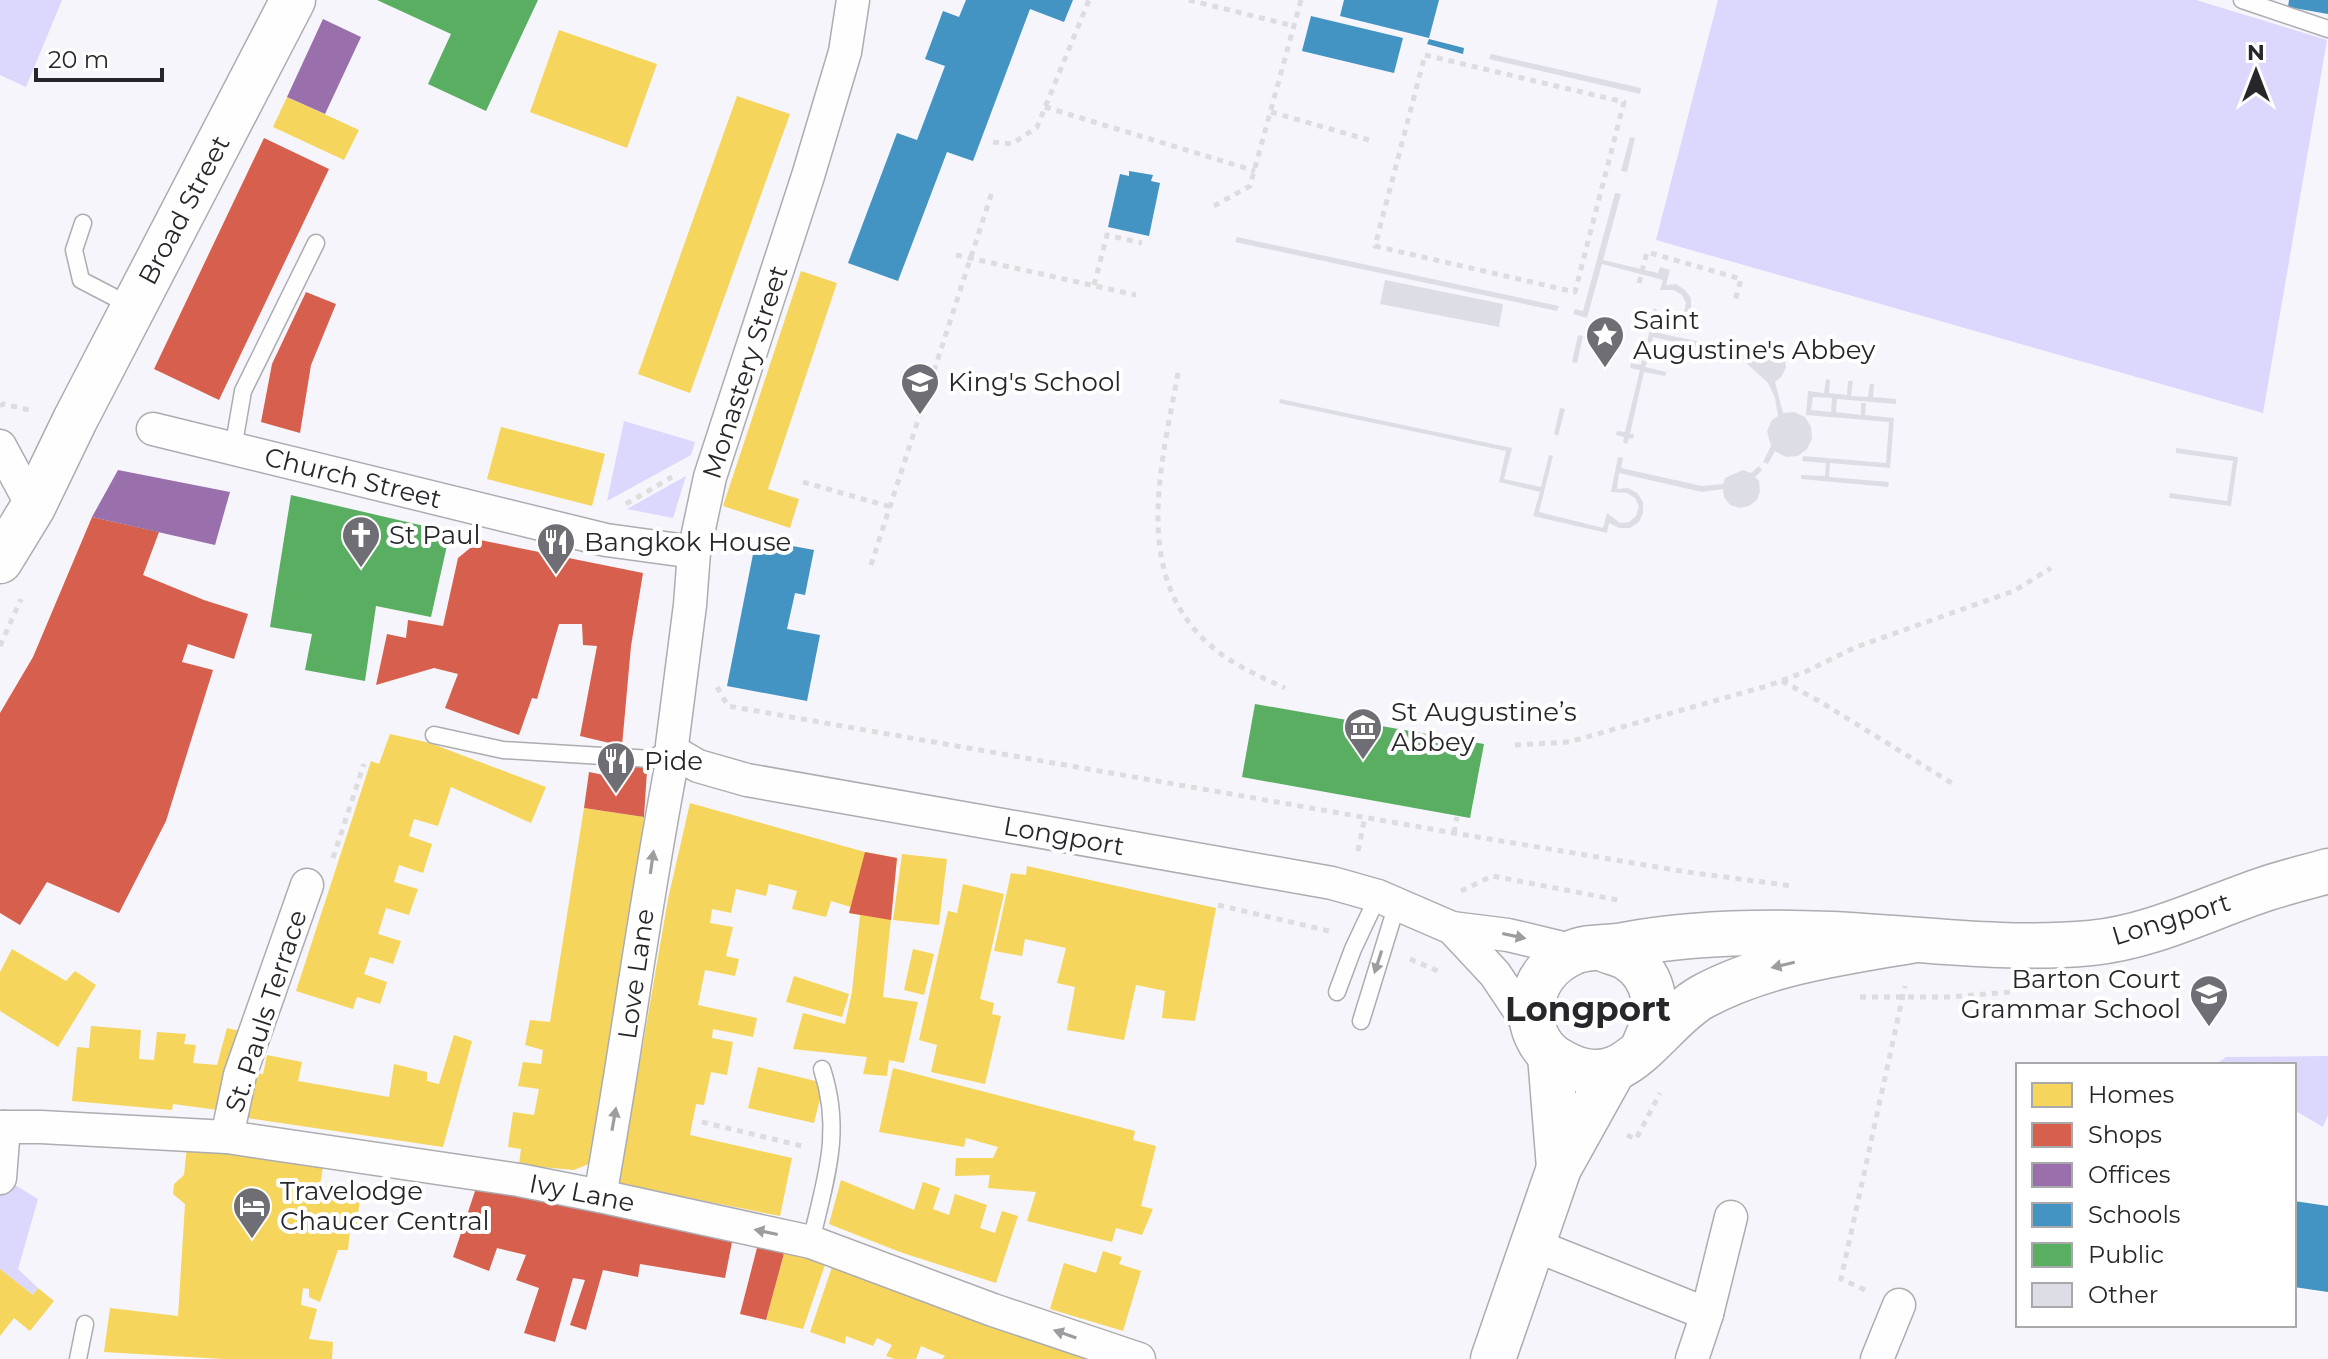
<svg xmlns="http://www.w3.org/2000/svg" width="2328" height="1359" font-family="Montserrat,sans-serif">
<rect width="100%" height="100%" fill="#f5f5fb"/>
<g fill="#dbd7fd">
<polygon points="0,0 62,0 26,87 0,75"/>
<polygon points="1718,0 2196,0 2327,40 2263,413 1656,240"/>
<polygon points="624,421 695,442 691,455 607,501"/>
<polygon points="686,476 673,518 627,509"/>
<polygon points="2328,1056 2328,1115 2323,1127 2294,1110 2294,1065 2215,1065 2226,1057"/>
<polygon points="0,1176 38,1199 18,1269 38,1288 33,1295 0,1269"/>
</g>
<g fill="#f6d55c">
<polygon points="559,30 657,64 627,148 530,112"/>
<polygon points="737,96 790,114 690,393 638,374"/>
<polygon points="287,97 359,130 344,160 273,127"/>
<polygon points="801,271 837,283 768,489 799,499 790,528 723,506"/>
<polygon points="501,427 605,454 592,506 487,479"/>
<polygon points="390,734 430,743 546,787 531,823 451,787 438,826 414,819 409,836 432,844 423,873 399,865 394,882 418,889 412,906 409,915 386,908 378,934 401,941 395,958 393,964 370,957 364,974 387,982 383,995 380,1004 357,997 353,1009 296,991 371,761 379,764"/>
<polygon points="690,803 865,852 897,858 883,997 918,1002 904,1063 889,1060 887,1076 863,1074 867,1057 793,1049 803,1013 845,1024 852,992 860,915 849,913 851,907 831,901 826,917 792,909 797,891 769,884 766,896 736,889 731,913 712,909 710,923 733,927 726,956 739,959 735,976 705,970 698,1005 757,1018 753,1037 713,1029 712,1038 733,1042 727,1075 711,1072 704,1105 696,1104 690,1135 792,1158 780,1216 615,1183 635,1091 668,899"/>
<polygon points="584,808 644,817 633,930 591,1163 574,1170 519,1165 521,1149 508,1147 513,1112 534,1115 539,1089 518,1086 523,1062 541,1064 543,1050 525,1045 530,1020 550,1022"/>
<polygon points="902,854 947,859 939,925 893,920"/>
<polygon points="1027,866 1216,908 1195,1021 1162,1018 1165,991 1136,985 1124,1040 1067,1030 1075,987 1057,983 1066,948 1025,939 1022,956 994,951 1011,873 1026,875"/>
<polygon points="963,884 1004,894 980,999 994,1003 992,1014 1001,1016 985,1084 931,1072 937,1045 919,1040 948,911 957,913"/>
<polygon points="12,949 66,981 75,971 96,985 58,1047 0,1011 0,972"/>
<polygon points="913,949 934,954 924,995 904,990"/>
<polygon points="794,976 849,994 842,1017 786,1002"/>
<polygon points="91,1026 141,1030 139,1059 154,1060 157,1032 186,1034 184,1044 196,1045 193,1063 217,1065 227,1028 244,1032 218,1110 173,1104 172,1110 72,1101 77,1047 89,1048"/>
<polygon points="454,1035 472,1041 443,1147 241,1117 250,1072 263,1074 267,1055 302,1062 298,1081 389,1097 394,1064 427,1072 427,1081 439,1084"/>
<polygon points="758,1067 824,1083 814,1123 748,1108"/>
<polygon points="893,1068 1135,1131 1133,1140 1156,1146 1141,1206 1153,1209 1142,1235 1116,1228 1112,1242 1027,1221 1036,1192 988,1188 990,1175 955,1176 956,1158 993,1158 998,1147 966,1138 964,1147 879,1132"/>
<polygon points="187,1146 324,1161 320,1185 361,1191 356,1230 350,1229 348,1250 338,1250 320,1302 309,1297 309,1289 303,1288 301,1305 317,1309 309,1339 333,1342 332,1359 224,1359 104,1352 110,1308 178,1316 185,1204 173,1194 174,1184 184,1175"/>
<polygon points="841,1180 914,1210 923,1182 940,1188 933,1209 949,1215 955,1194 987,1205 980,1228 995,1233 1002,1211 1018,1216 996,1283 900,1252 829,1224"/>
<polygon points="786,1246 827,1259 803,1329 766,1320"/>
<polygon points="1103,1251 1122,1257 1119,1264 1141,1271 1123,1331 1050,1309 1064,1263 1096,1273"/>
<polygon points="834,1261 1089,1359 942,1359 945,1356 921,1346 916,1359 895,1359 886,1356 892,1345 877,1338 873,1346 846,1336 845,1344 810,1332"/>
<polygon points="0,1269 33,1295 38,1288 54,1301 30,1331 14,1318 0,1336"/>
</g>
<g fill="#d6604d">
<polygon points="264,138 329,169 219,400 154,369"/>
<polygon points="306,292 336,304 311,365 300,433 261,422 272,364"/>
<polygon points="92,517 159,532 143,575 204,600 248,614 234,659 188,644 182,662 213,670 166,821 119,913 47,882 20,925 0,913 0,713 33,657"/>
<polygon points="480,540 643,573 631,646 622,746 580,736 597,646 583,645 582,624 559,624 537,699 532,698 519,735 445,708 458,674 434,668 376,685 387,634 406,638 408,620 443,626 458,558"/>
<polygon points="616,758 643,765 647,771 644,817 584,808 589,772 614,777"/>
<polygon points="865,852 897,858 891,920 849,913"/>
<polygon points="476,1188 734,1232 725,1278 640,1264 638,1277 603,1270 586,1330 570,1325 585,1280 573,1278 555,1342 524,1333 539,1288 516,1280 526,1255 497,1248 489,1271 453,1257"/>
<polygon points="759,1240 786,1246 766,1320 740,1314"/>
</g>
<g fill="#9970ab">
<polygon points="323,19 361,37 325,114 287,97"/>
<polygon points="118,470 230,492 215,545 92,517"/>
</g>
<g fill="#4393c3">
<polygon points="966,0 1073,0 1064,22 1030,9 973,161 947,152 898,281 848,263 897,133 917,140 945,66 925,59 943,11 959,17"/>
<polygon points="1344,0 1439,0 1429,38 1340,16"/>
<polygon points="2289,0 2328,0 2328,14 2288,7"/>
<polygon points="1311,16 1403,38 1394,73 1302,51"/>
<polygon points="1429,39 1464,48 1463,54 1427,44"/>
<polygon points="1129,171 1153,175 1151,181 1160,183 1149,236 1108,227 1120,174 1129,176"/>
<polygon points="756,539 814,550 805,595 795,593 787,629 820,635 807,701 727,686"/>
<polygon points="2294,1201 2328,1206 2328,1292 2294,1287"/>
</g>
<g fill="#5aae61">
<polygon points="377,0 538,0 486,111 428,84 451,34"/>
<polygon points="291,495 450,532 431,617 376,606 365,681 305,670 312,634 270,627"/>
<polygon points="1255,704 1484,744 1470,818 1242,777"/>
</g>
<g fill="#dddde6" fill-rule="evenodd">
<polygon points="1491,54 1641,88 1640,94 1489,59"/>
<polygon points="1630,137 1635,138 1627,172 1621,171"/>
<polygon points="1615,193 1621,194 1603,260 1658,273 1660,267 1670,270 1666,285 1676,284 1685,290 1691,298 1691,309 1686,319 1677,324 1666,324 1657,319 1654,332 1733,349 1749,358 1758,348 1768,346 1777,349 1784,357 1786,367 1782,376 1775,382 1783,413 1794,412 1805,417 1811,427 1812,439 1807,449 1798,456 1786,457 1775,451 1768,464 1763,462 1771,446 1767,431 1772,420 1778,416 1775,398 1768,383 1740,357 1653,337 1652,344 1647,343 1654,308 1668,319 1677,319 1684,312 1686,303 1682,295 1674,290 1660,290 1663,280 1602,264 1587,318 1573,314 1575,309 1583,311"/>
<polygon points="1237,237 1559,306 1557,311 1235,242"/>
<polygon points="1385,280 1503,304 1499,327 1380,304"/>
<polygon points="1578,335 1583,336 1577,363 1572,362"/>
<polygon points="1642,360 1647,362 1645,367 1666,372 1665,376 1644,372 1630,434 1634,434 1633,439 1629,438 1627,444 1623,442 1624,437 1616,435 1617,431 1625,432 1640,370 1630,368 1631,363 1641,365"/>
<path d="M1826,379l4,1 -1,13 18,2 1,-14h5l-2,15 17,1 2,-13h4l-1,13 23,2v5l-59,-5 -1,13 25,3v-12h5l-1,12 29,3 -4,50 -60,-5 -1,14 60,5 -1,5 -87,-8v-4l24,1 1,-13 -24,-2 1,-5 83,7 3,-41 -83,-7 2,-24 16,2zM1813,397l19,1 -1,14 -20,-2z"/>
<polygon points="1280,399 1512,448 1504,479 1541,487 1549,455 1553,456 1539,512 1603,528 1607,513 1620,523 1629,522 1636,516 1639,506 1635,498 1627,493 1611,492 1618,457 1623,458 1621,468 1702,486 1723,484 1725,478 1743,470 1751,473 1759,466 1762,470 1755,477 1759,481 1760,491 1757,500 1749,506 1740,508 1730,505 1724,497 1723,489 1702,492 1619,473 1617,489 1628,488 1637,493 1643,502 1643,513 1639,522 1630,528 1619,528 1609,523 1607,533 1533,516 1540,492 1499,482 1506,451 1279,403"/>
<polygon points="1560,408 1565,409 1558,436 1554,434"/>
<polygon points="2176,448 2238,457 2231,506 2169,498 2170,493 2227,501 2233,461 2176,453"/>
</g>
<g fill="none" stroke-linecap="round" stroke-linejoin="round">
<defs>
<g id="service">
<polyline points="2242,0 2328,29"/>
<polyline points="83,223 74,250 81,280 131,306"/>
<polyline points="233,449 243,391 316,243"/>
<polyline points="434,735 503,750 652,759 672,745"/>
<polyline points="1337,992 1353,949 1378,896"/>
<polyline points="1361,1021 1397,904"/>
<path d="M811,1242c14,-63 32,-109 11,-173"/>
<polyline points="78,1359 85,1324"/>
</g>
<g id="minor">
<polyline points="153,429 606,540 694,552"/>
<polyline points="0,446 33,507"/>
<polyline points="674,752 698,766 747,780 1332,883 1378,896 1452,928 1495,974 1535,1034"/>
<polyline points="1452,928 1508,935 1575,951"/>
<polyline points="0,1127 41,1127 227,1137 519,1180 600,1196 811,1242 993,1310 1139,1359"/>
<polyline points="227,1137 240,1075 307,885"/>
<polyline points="0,1178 4,1127"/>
<path d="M600,1196c27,-148 45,-297 74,-444l-2,-7 18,-140 4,-53 16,-75 98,-301 37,-124 8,-52"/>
<polyline points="1534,1245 1707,1314 1731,1217"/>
<polyline points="1692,1359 1707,1314"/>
<polyline points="1877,1359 1899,1305"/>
</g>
<g id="primary">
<path d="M1915,940c-73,13 -148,22 -213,57 -30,17 -56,58 -86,71 -22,9 -42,2 -61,-10 -16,-10 -26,-33 -23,-51 3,-25 16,-43 40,-54 13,-7 35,-5 51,-8 68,-13 139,-14 208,-11 87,4 172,17 260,9 61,-6 117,-35 174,-54 21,-7 42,-12 63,-18"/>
<path d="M1603,949c7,3 17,5 24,9 32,20 32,57 17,87"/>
<polyline points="1550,1055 1559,1168"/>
<polyline points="1493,1359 1559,1168 1614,1069"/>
</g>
<polyline id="trunk" points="0,561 33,507 75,420 293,0"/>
</defs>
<use href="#service" stroke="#acacb1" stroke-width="19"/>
<use href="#minor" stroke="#acacb1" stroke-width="35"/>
<use href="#primary" stroke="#acacb1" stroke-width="47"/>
<use href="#trunk" stroke="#acacb1" stroke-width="47"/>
<g stroke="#dddcdf" stroke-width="5" stroke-dasharray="6 6" stroke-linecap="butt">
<polyline points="1189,0 1294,26"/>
<polygon points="1425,55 1624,102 1575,292 1375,246"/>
<polyline points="1045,107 1255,171"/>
<polyline points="1271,112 1369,140"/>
<polyline points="993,142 1012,144 1037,127 1089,0"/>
<polyline points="1214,206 1250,186 1301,0"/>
<polyline points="956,255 1136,295"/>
<polyline points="1639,283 1647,252 1741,279 1735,301"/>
<polyline points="1094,285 1107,235 1142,243"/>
<path d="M1178,373c-16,90 -48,202 32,272 21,19 49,31 75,43"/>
<polyline points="0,406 3,404 34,411"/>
<polyline points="803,482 891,507"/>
<polyline points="626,504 672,477"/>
<polyline points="871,565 993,189"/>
<polyline points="0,646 21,599"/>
<polyline points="1782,681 1819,701 1955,785"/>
<polyline points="717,687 728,706 1454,833 1687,872 1793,886"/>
<polyline points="1515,745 1569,742 1767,686 1805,672 1856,647 2014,591 2051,568"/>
<polyline points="1454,833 1457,817"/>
<polyline points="1358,851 1365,817"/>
<polyline points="333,858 364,764"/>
<polyline points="1461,891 1492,876 1618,900"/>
<polyline points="1218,905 1329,931"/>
<polyline points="1410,959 1438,971"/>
<polyline points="1860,997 1950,997 2010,992"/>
<polyline points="702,1122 802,1146"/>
<polyline points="1627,1135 1636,1139 1660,1093"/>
<polyline points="1865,1290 1841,1279 1905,986"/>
</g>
<use href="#service" stroke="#fefefe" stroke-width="16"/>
<use href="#minor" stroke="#fefefe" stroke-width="32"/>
<use href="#primary" stroke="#fefefe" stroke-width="44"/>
<use href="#trunk" stroke="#fefefe" stroke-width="44"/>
</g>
<defs><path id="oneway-solid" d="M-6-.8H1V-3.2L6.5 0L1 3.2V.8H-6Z" transform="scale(2)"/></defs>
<g fill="#9d9d9f">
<use href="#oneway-solid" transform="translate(652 862) rotate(-82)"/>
<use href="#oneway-solid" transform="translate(1514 936) rotate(12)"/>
<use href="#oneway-solid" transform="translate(1378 962) rotate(108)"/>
<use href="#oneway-solid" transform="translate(1783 965) rotate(167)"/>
<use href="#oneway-solid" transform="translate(614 1119) rotate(-80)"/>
<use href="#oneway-solid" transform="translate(766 1232) rotate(-168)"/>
<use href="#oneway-solid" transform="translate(1065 1334) rotate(-161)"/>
</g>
<defs>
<symbol id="sight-pin" viewBox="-11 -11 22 30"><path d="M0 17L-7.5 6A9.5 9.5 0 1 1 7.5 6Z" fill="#6f6e74" stroke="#fff"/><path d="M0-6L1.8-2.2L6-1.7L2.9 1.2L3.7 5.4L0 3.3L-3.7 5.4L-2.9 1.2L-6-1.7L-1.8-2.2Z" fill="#fff"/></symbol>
<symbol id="school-pin" viewBox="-11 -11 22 30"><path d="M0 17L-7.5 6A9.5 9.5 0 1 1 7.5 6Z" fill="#6f6e74" stroke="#fff"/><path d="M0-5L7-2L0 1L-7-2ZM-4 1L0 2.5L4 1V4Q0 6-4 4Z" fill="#fff"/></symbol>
<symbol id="church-pin" viewBox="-11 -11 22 30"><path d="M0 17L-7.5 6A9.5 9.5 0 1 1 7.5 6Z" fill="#6f6e74" stroke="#fff"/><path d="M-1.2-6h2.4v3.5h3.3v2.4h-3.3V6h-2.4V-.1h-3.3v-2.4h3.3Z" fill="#fff"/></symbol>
<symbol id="restaurant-pin" viewBox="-11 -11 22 30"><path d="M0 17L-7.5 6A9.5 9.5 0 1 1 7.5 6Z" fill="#6f6e74" stroke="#fff"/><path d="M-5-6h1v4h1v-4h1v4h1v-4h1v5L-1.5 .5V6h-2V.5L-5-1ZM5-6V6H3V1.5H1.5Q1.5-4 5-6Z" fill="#fff"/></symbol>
<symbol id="museum-pin" viewBox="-11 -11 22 30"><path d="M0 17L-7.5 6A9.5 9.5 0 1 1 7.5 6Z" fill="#6f6e74" stroke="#fff"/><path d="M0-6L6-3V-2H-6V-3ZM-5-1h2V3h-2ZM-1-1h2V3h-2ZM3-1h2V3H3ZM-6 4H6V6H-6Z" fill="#fff"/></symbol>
<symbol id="hotel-pin" viewBox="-11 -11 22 30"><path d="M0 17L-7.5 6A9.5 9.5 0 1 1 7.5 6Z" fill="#6f6e74" stroke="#fff"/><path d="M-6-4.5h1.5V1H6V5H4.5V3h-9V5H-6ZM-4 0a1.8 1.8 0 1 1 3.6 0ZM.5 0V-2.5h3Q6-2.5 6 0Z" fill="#fff"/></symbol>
</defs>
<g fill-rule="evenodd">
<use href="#sight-pin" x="1583" y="313" width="44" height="60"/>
<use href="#school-pin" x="898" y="360" width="44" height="60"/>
<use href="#church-pin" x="339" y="513" width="44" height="60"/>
<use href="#restaurant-pin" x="534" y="520" width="44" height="60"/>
<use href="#museum-pin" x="1341" y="705" width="44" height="60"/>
<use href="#restaurant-pin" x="594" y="739" width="44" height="60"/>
<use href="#school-pin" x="2187" y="972" width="44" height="60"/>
<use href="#hotel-pin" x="230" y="1184" width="44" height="60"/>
</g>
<g text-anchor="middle" stroke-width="8" stroke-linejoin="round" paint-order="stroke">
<g font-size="26" fill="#27262b" stroke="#fff">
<text transform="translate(184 210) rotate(-62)" y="9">Broad Street</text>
<text transform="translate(745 372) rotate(-72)" y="9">Monastery Street</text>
<text transform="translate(353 478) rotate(14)" y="9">Church Street</text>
<text transform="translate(1064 836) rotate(10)" y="9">Longport</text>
<text transform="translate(2171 919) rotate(-17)" y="9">Longport</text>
<text transform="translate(636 974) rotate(-82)" y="9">Love Lane</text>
<text transform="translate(266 1011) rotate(-72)" y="9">St. Pauls Terrace</text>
<text transform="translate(582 1193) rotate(11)" y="9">Ivy Lane</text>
</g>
<g font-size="26" fill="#27262b" stroke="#fff" text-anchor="start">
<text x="1633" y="329">Saint<tspan x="1633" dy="30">Augustine's Abbey</tspan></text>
<text x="948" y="391">King's School</text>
<text x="389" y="544">St Paul</text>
<text x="584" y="551">Bangkok House</text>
<text x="1391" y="721">St Augustine’s<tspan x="1391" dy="30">Abbey</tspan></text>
<text x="644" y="770">Pide</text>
<text x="2181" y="988" text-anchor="end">Barton Court<tspan x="2181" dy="30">Grammar School</tspan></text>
<text x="280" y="1200">Travelodge<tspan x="280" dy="30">Chaucer Central</tspan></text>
</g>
<g font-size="34" font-weight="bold" fill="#27262b" stroke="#fff">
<text x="1588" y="1021">Longport</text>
</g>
</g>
<rect x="2016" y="1063" width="280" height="264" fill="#ffffff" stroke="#a9a8aa" stroke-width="2"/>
<rect x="2032" y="1083" width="40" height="24" fill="#f6d55c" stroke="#a9a8aa" stroke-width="2"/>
<text x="2088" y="1103" font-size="24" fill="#27262b">Homes</text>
<rect x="2032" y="1123" width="40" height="24" fill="#d6604d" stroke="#a9a8aa" stroke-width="2"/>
<text x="2088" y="1143" font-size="24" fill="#27262b">Shops</text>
<rect x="2032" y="1163" width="40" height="24" fill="#9970ab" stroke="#a9a8aa" stroke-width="2"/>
<text x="2088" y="1183" font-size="24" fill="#27262b">Offices</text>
<rect x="2032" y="1203" width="40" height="24" fill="#4393c3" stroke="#a9a8aa" stroke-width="2"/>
<text x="2088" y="1223" font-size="24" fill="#27262b">Schools</text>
<rect x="2032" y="1243" width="40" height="24" fill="#5aae61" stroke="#a9a8aa" stroke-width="2"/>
<text x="2088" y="1263" font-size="24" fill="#27262b">Public</text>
<rect x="2032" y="1283" width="40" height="24" fill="#dddde6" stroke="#a9a8aa" stroke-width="2"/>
<text x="2088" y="1303" font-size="24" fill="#27262b">Other</text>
<g transform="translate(2256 72)" stroke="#ffffff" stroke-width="6" paint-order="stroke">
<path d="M0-6L14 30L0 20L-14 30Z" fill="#27262b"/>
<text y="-12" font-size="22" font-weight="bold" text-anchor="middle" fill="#27262b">N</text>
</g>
<path d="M36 68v12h126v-12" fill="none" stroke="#27262b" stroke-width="4"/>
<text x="48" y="68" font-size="24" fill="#27262b" stroke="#ffffff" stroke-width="6" paint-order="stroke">20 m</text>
</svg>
